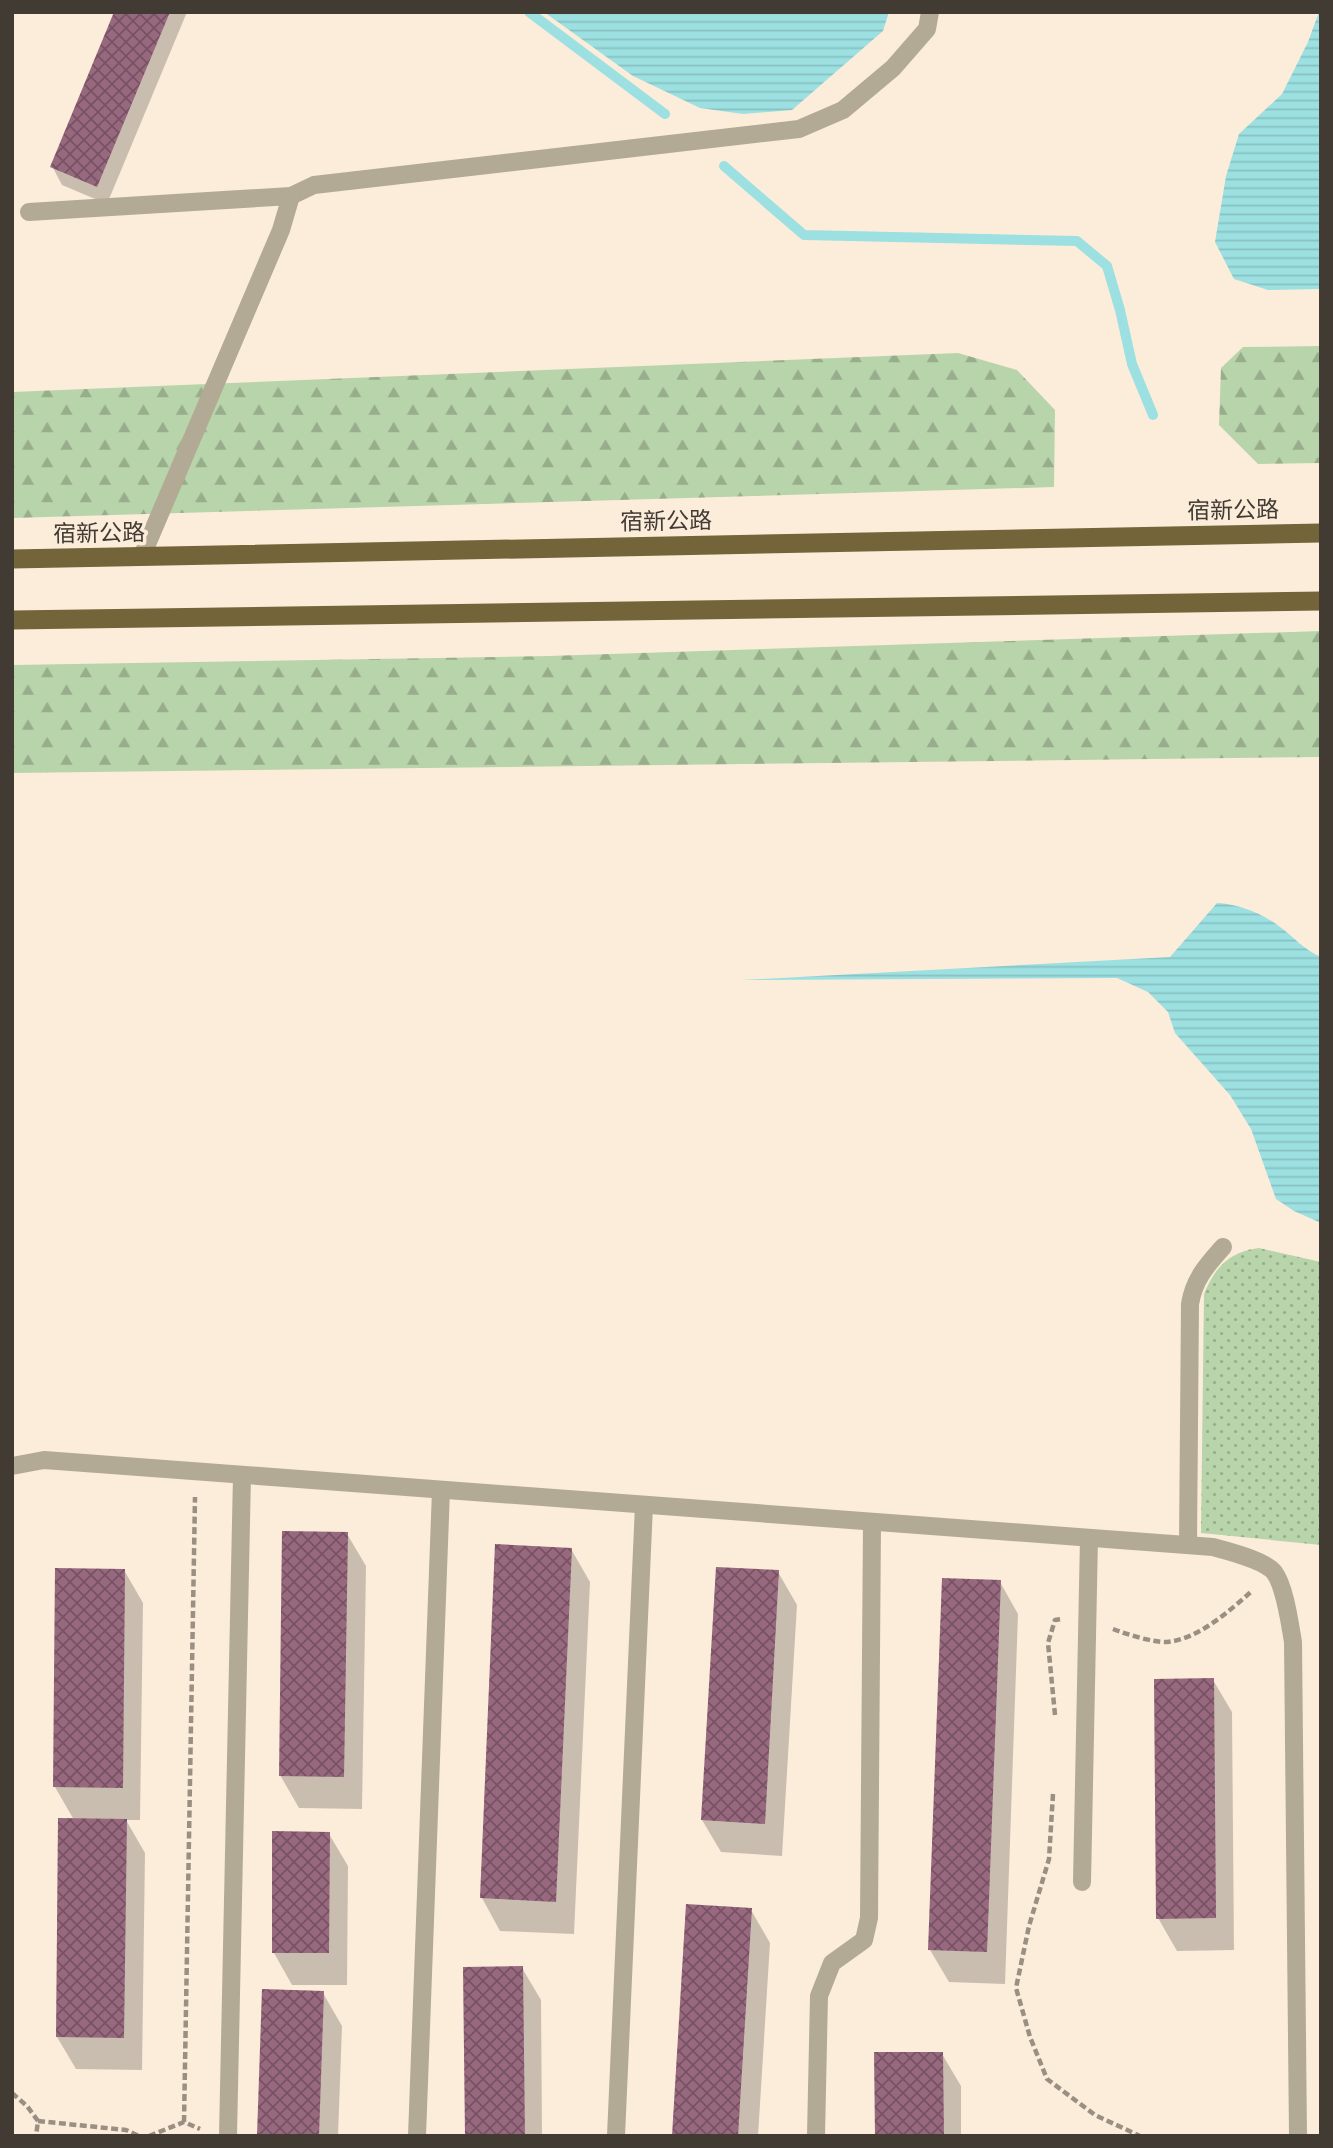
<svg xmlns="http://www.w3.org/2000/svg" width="1333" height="2148" font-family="Quicksand,'Noto Sans SC',sans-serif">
<defs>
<pattern id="grass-dots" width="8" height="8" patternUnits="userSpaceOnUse" patternTransform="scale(1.75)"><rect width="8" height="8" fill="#b8d4aa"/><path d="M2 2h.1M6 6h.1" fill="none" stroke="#97ad8b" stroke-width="1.8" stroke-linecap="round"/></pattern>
<pattern id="forest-firs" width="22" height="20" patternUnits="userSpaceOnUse" patternTransform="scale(1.75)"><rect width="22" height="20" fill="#b8d4aa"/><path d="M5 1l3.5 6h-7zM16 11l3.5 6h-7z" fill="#97ad8b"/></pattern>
<pattern id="water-rules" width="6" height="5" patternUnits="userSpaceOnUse" patternTransform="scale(1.75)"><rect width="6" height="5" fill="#9ce0e1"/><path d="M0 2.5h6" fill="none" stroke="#88c1c2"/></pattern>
<pattern id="building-cross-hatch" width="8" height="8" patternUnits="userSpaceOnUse" patternTransform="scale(1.75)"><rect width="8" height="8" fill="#98687f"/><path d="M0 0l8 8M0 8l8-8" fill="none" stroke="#775263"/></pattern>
</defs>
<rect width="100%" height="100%" fill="#fceddb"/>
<path fill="url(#grass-dots)" d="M1259,1248l62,14v283l-120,-12 3,-239c11,-27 25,-42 55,-46z"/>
<g fill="url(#forest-firs)">
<polygon points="1321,346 1321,463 1258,464 1219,425 1221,368 1243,347"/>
<polygon points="958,353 1017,370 1055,410 1054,487 12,518 12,392"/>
<polygon points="1321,631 1321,757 12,773 12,665 548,656"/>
</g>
<g fill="url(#water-rules)">
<polygon points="544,12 889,12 883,31 792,110 743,114 700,108 633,76"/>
<polygon points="1319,12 1321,12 1321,289 1268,290 1234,279 1215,242 1226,176 1239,134 1282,94 1308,42"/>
<path d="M1217,903c21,1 45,10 63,24 14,10 24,23 41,30v266l-27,-12 -18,-12 -25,-70 -21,-34 -55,-62 -7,-21 -20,-20 -31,-14 -375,2 428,-23z"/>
</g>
<g fill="#0003">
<polygon points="116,12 187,12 107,204 62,185 52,166"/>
<polygon points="347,1534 366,1566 362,1809 299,1808 280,1775"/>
<polygon points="571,1549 590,1582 574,1934 500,1931 482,1898"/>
<polygon points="124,1570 143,1603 140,1820 126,1820 145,1853 142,2070 76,2069 57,2037 74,1820 55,1787"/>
<polygon points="778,1572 797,1605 782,1856 721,1852 702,1820"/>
<polygon points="1000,1582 1018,1614 1005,1984 949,1982 930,1950"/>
<polygon points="1213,1680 1232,1712 1234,1950 1177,1951 1158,1918"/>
<polygon points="329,1834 348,1866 347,1985 292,1985 274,1953"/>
<polygon points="751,1910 770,1943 758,2136 674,2136"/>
<polygon points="522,1968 541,2000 542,2136 467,2136"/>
<polygon points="323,1993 342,2026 338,2136 258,2136"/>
<polygon points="942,2054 961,2086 961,2136 877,2136"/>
</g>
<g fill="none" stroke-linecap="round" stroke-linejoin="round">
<g stroke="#9ce0e1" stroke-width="10">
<polyline points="529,12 665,114"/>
<polyline points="724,166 804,235 1077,241 1107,266 1120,310 1132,364 1153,415"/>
</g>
</g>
<g fill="url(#building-cross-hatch)">
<polygon points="114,12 170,12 97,187 50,167"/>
<polygon points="282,1531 348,1532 344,1777 279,1776"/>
<polygon points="495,1544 572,1548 556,1902 480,1898"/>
<polygon points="716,1567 779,1570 765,1824 701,1820"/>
<polygon points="55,1568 125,1569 123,1788 53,1787"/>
<polygon points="942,1578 1001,1580 987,1952 928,1950"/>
<polygon points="1214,1678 1216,1918 1156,1919 1154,1679"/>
<polygon points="58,1818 127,1819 124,2038 56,2037"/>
<polygon points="272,1831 330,1832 329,1953 272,1953"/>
<polygon points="686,1904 752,1908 738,2136 672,2136"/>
<polygon points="523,1966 525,2136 465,2136 463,1967"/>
<polygon points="262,1989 324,1991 319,2136 257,2136"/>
<polygon points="874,2052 943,2052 944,2136 875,2136"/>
</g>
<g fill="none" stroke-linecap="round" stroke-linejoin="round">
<g stroke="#9a8f83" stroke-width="4.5" stroke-dasharray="7 3.5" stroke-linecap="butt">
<path d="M1113,1629c13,5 41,14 54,13 32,-3 62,-31 85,-51"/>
<polyline points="1055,1715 1048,1643 1055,1620 1062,1619"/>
<polyline points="1053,1794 1049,1859 1029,1926 1016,1988 1030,2037 1047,2079 1095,2115 1140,2136"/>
<polyline points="12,2093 27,2106 38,2121 36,2136"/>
<polyline points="38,2121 126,2130 139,2136"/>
<polyline points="184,2122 195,1497"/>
<polyline points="149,2136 184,2122 200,2129"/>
</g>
<g stroke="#b2aa95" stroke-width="18">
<polyline points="29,212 291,196 314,185 799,129 843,110 893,68 927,29 930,12"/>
<polyline points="142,556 281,230 291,196"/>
<path d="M12,1466l32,-6 1169,87c15,4 51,13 61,25 11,14 16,53 19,70l5,494"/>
<path d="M1188,1545l2,-241c4,-25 17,-39 33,-57"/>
<polyline points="1082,1882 1089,1538"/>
<polyline points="228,2136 242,1475"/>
<polyline points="417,2136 441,1490"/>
<polyline points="616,2136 644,1505"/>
<polyline points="816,2136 819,1996 832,1963 864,1940 869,1918 872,1522"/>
</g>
<g stroke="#74643a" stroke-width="19">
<polyline points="12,559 1321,533"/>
<polyline points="12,620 1321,601"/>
</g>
</g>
<g text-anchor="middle" stroke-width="7" stroke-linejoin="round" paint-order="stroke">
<g font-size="23" fill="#413b34" stroke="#fceddb">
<text transform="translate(1233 510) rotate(-1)" y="8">宿新公路</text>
<text transform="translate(666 521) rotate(-1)" y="8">宿新公路</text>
<text transform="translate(99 533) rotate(-1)" y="8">宿新公路</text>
</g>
</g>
<rect width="1333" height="2148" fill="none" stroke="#413b34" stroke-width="28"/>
</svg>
